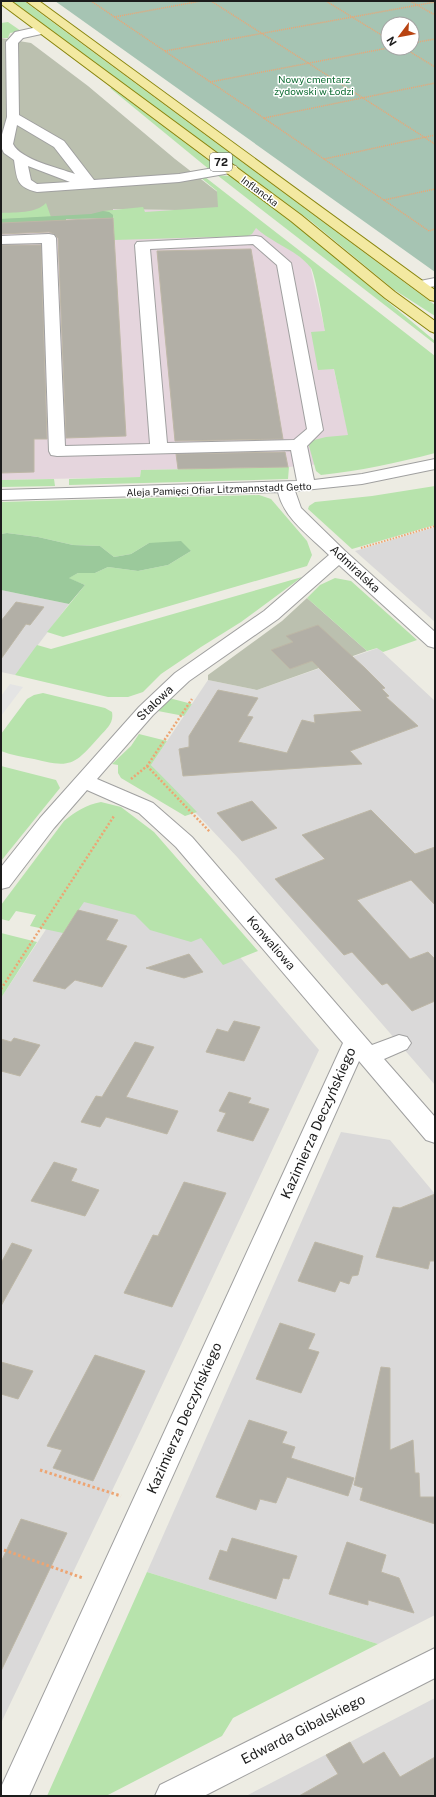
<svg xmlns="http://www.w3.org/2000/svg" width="436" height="1797" font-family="'Public Sans',sans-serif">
<rect width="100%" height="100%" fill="#edece3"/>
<g fill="#dad9d9">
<polygon points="435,527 435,622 355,551"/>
<polygon points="1,590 69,604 15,675 1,672"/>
<polygon points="378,648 435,701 435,1085 238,858 151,765 208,680 257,690"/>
<polygon points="100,847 158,861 319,1050 142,1428 1,1723 1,998"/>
<polygon points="341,1132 390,1140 435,1194 435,1615 378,1644 147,1572"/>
<polygon points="435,1698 435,1796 246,1796"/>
</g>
<polygon fill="#e5d5dd" points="113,209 242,211 310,265 349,436 331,463 289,467 141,470 140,477 1,480 1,223 66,224 66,219 113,218"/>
<g fill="#bbc0af">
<polygon points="1,38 31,43 88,86 175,159 242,211 113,209 113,218 66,219 66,224 26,219 1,219"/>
<polygon points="307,598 367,651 257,690 208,680 208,675 282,621"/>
</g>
<g fill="#b7e3ac">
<polygon points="12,1 24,1 435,305 435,316 393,289 312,222"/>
<polygon points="8,22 21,31 10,33 8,38 1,38 1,23"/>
<polygon points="110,88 112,88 216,166 210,170"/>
<polygon points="217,175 231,176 303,231 435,341 435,344"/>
<path d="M205,177l230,179v97c-38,10 -76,18 -114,22l-5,-4 -7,-25 1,-5 16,-4 22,-2 -14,-66 -16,1 -7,-38 14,-1c-2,-10 -10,-57 -14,-63 -14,-18 -39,-25 -55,-40l-4,6 -4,2 -134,4 -1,-25 -4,-3 -6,-1 40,-4 2,5 73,-5 -1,-16 -16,-13z"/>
<path d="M46,203l5,14 -50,2v-6c15,-1 34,1 45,-10z"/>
<polygon points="289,467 288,479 69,485 69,479 140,477 141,470"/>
<polygon points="54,479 55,486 1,487 1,480"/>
<polygon points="435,486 435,525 352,549 308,509 309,506 315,502 372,496"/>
<polygon points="259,495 271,499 307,541 312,555 307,566 63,637 47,632 85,585 68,578 78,573 95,573 108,567 138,571 168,565 191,551 149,543 131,554 114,557 100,546 73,545 38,537 7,533 1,534 1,502"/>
<polygon points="302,577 241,622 201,647 161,674 143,692 128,697 108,697 15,675 37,645 51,649"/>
<polygon points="335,578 351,581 417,640 383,652 377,648 367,651 307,598 320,585"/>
<path d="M43,693l62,15 7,4c2,11 -5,16 -12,24 -25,28 -28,33 -66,23 -11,-2 -23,-4 -33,-8v-17l26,-35 7,-4z"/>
<polygon points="169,698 192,704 184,716 158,711"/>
<polygon points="139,734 167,741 151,765 197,812 185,816 121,778 118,773 118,765 112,764 131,746"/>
<polygon points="1,766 56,780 60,788 1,861"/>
<path d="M101,802l20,5 33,25 104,119 -35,14 -22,-27 -10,4 -41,-12 -15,-15 -51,-13 -21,31 -33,-7 6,-11 -20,-4 -7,10 -8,-2v-14l63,-84c12,-10 22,-16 37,-19z"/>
<polygon points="1,933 37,942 1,998"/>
<polygon points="147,1572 378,1644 233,1718 222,1736 106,1796 47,1796"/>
</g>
<g fill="#9bc99b">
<polygon points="103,211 109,212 113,215 113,218 66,219 66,224 1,223 1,219 91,214"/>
<polygon points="7,533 38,537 73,545 100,546 114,557 131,554 149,543 181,541 191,551 168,565 138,571 108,567 95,573 78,573 69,578 85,585 69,604 1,590 1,534"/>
</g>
<path fill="#a6c4b3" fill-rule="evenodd" d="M55,1h380v271zM388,24h24v24h-24z"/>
<polygon fill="#e4e4e4" points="10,684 23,687 1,716 1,696"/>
<g fill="#b2afa6" stroke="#bdb7a6">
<polygon points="113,218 126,436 66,438 58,238 54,234 49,232 1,234 1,223"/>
<polygon points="1,245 41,245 47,439 34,439 34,472 1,473"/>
<polygon points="251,249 283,439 175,441 157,251"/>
<polygon points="285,452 288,467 178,469 176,454"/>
<polygon points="16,602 44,607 30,625 26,624 1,659 1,621"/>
<polygon points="318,625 365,668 385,688 382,689 389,696 386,697 418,726 350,751 362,764 183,776 179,749 189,747 189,736 218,690 258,698 247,716 253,717 238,742 287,753 302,720 315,723 314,715 362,711 312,661 290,669 271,650 293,642 286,636"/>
<polygon points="252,801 277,828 242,841 217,813"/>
<polygon points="371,810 415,854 435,847 435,905 411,880 357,900 410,959 428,952 435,959 435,1001 412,1011 387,983 382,985 352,952 344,955 275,879 325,859 302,835"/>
<polygon points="78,910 118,920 106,940 127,946 102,987 75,980 65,989 33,981"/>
<polygon points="189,954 203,972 184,978 146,968"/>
<polygon points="234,1021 260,1027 244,1061 206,1052 217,1029 228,1032"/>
<polygon points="14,1038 40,1045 20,1076 1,1071 1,1039 11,1042"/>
<polygon points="135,1042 154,1047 126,1097 178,1111 167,1134 106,1117 100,1127 81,1122 96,1096 102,1097"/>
<polygon points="229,1092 251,1098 248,1103 269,1109 253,1141 217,1131 226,1113 219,1111"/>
<polygon points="54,1162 77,1169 71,1181 99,1190 85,1216 31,1201"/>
<polygon points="184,1182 226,1193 172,1307 124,1293 153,1235 158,1236"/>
<polygon points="435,1194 435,1261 430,1261 428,1269 376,1257 393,1207 400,1208"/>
<polygon points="315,1242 363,1256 358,1275 352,1276 349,1284 340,1281 335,1292 298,1281"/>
<polygon points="12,1243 32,1250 1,1306 1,1263"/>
<polygon points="280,1323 315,1334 308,1349 319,1352 301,1393 256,1379"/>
<polygon points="95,1355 145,1371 93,1481 53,1468 62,1450 47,1446"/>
<polygon points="1,1362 33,1371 18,1399 1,1394"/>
<polygon points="381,1367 390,1368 390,1450 413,1440 415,1473 419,1473 420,1497 435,1497 435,1524 360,1500 363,1488 354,1485"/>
<polygon points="249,1420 287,1432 282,1443 295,1447 291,1458 354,1478 348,1496 287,1477 276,1503 260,1499 256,1510 216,1497"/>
<polygon points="21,1519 67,1533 1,1671 1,1562"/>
<polygon points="232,1538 297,1556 289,1579 283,1578 276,1599 209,1579 220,1550 227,1552"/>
<polygon points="347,1542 386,1555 381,1572 399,1578 414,1613 368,1600 368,1605 329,1594"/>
<polygon points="350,1742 363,1764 384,1752 400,1777 435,1757 435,1796 299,1796 338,1774 326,1755"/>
</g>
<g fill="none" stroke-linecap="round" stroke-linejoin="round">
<defs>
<g id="minor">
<path d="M42,26l6,4 -2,3 -23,5 -5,5 1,72 45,26 30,39 85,-6 52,-9 5,1 2,3 -2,3 -57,10 -142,10c-21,-5 -20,-13 -23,-32l-10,-7 -3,-6v-9l6,-21 -1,-75 9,-10zM17,125l37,22 21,27c-16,-6 -54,-14 -62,-30zM28,166l42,16 -33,2 -6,-4z"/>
<path d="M49,234l5,1 2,3 9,208 85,-2 -15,-199 2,-3 119,-6 5,1 30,26 32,167 -16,16 7,34 48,-6 73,-15v10l-73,15 -67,7 6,17 44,43 90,81v16l-7,-2 -89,-81 -61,54 -89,62 -36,34 -56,64 56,24 39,34 180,208 27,-10 8,2 4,6 -4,6 -23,10 51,58v26l-9,-3 -67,-79 -330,735h-28l1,-11 341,-742 -167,-196 -37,-34 -52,-23 -33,38 -45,59 -8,2v-22l39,-49 99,-111 36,-34 89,-62 65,-56c-19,-19 -45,-36 -51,-63l-277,8v-10l296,-9 -6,-31 -234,6 -6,-1 -2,-4 -7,-208 -41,1v-8zM253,244l24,21 30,164 -13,11 -127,3 -17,-194z"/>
<polygon points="435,278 435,286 420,289 415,288 413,285 415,282"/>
<polygon points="435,1648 435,1678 204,1796 155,1796 160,1785"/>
</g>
<g id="major">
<polygon points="1,1 11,1 301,215 395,292 435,321 435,333 430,331 385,298 291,221 1,4"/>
<polygon points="26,1 39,1 435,290 435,301 430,300"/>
</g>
</defs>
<use href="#minor" stroke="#a0a0a0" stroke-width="2"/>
<use href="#major" stroke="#88850c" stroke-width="2"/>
<g stroke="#eda573" stroke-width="1.5" stroke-dasharray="1 1" stroke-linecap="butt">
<polyline points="91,1 324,159 435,135"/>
<polyline points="211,1 435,144"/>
<polyline points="326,1 388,39"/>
<polyline points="410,1 435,15"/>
<polyline points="114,17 201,1"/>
<polyline points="412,43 435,39"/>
<polyline points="404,48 435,67"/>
<polyline points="165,51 435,2"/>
<polyline points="210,82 388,48"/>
<polyline points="264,118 435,83"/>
<polyline points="324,159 429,231 435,229"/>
<polyline points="384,200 435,189"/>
</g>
<polyline stroke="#eda573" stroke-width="2" stroke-dasharray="1.5 1.5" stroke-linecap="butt" points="361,548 435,526"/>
<g stroke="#eda573" stroke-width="2.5" stroke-dasharray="2 2" stroke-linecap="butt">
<polyline points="147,766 210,832"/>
<polyline points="131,779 147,766 192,699"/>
<polyline points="1,989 114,816"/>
</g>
<g stroke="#eda573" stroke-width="3" stroke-dasharray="2.5 2.5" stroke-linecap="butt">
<polyline points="40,1470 121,1496"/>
<polyline points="4,1550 83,1578"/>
</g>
<use href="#minor" fill="#fff" fill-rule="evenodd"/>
<use href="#major" fill="#f3e9a1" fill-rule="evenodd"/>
</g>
<g text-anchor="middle" stroke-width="3" stroke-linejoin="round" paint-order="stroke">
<g font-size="10" fill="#147038" stroke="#fff">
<text x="314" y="83">Nowy cmentarz<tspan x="314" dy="12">żydowski w Łodzi</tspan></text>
</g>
<g font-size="10" fill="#1c1c1c" stroke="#fff">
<text transform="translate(260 191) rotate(36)" y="4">Inflancka</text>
<text transform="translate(219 489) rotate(-2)" y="4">Aleja Pamięci Ofiar Litzmannstadt Getto</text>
</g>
<rect fill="#fff" stroke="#606060" stroke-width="1" x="210" y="153" width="22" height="18" rx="3"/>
<g font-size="11" font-weight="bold" fill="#1c1c1c">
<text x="221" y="166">72</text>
</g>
<g font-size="12" fill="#1c1c1c" stroke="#fff">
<text transform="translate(355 569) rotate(43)" y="4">Admiralska</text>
<text transform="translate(155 703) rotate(-44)" y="4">Stalowa</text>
<text transform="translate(271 943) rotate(49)" y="4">Konwaliowa</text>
</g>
<g font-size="14" fill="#1c1c1c" stroke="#fff">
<text transform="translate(318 1123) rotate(-66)" y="5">Kazimierza Deczyńskiego</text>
<text transform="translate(184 1418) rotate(-66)" y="5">Kazimierza Deczyńskiego</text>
<text transform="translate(303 1729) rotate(-27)" y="5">Edwarda Gibalskiego</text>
</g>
</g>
<rect width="436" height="1797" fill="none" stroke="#1c1c1c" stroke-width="4"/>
<g transform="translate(400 36) rotate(238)"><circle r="19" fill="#ffffff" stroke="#a4a4a4"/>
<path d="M0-3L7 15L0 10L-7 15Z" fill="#b84311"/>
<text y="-6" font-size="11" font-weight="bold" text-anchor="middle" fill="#1c1c1c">N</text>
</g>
</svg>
